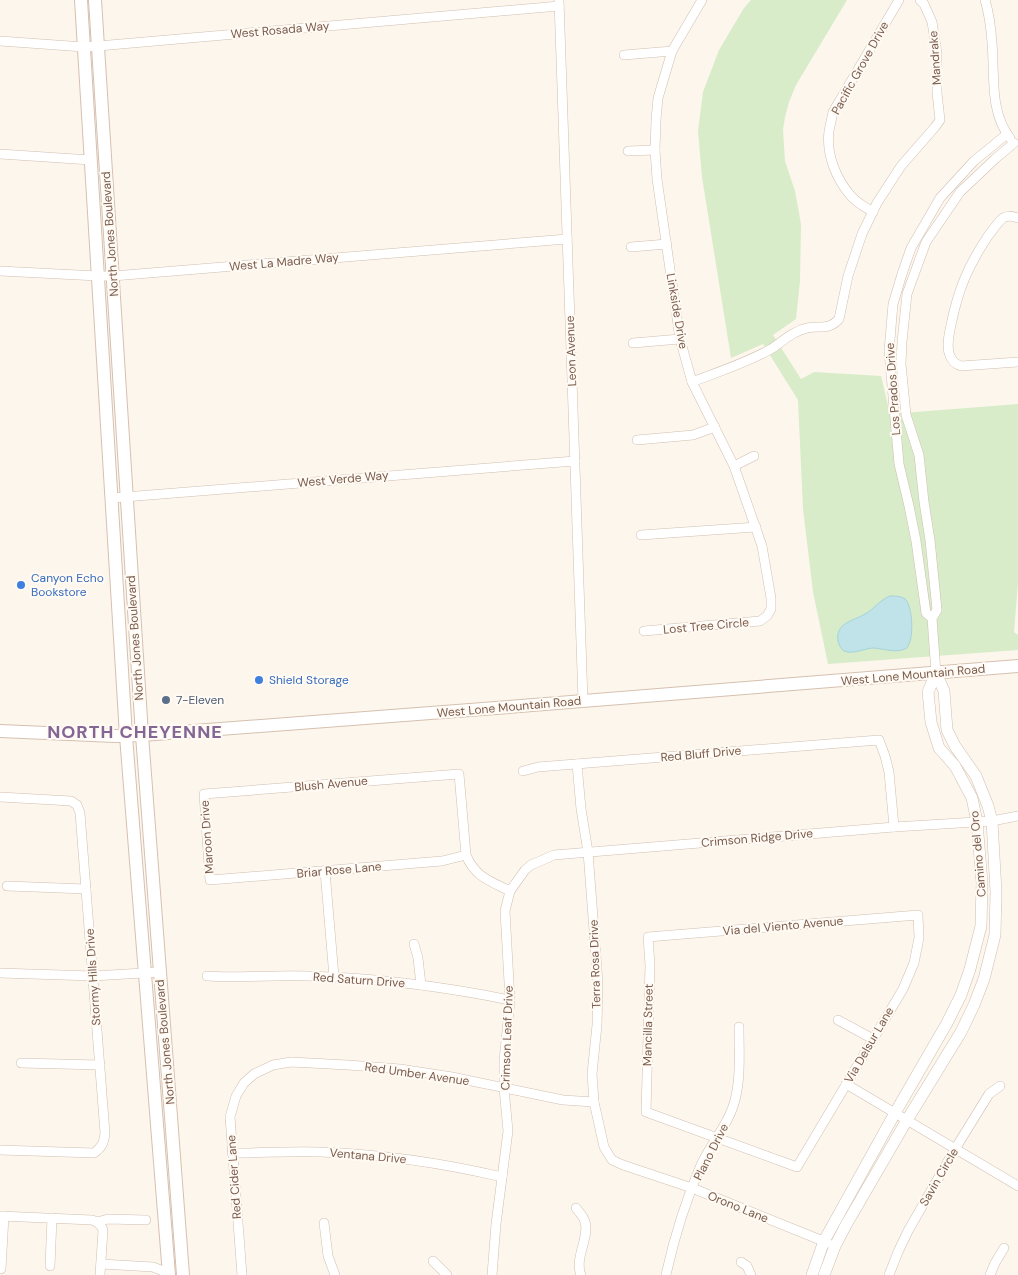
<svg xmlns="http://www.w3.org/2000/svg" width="1018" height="1275" font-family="'DM Sans',sans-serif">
<rect width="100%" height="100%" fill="#fdf6ec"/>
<polygon fill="#d8ecc9" points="751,0 847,0 796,85 789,102 785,117 783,130 785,161 795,191 801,224 800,281 796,319 773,335 801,379 814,372 881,376 890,414 1018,404 1018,583 1014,632 1018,635 1018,650 828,664 813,592 803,509 798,400 763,344 731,358 702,177 698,131 703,92 719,50 744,8"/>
<path fill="#bfe3e8" stroke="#a5d3da" d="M890,596c5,0 11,0 15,3 8,6 10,46 0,50 -9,4 -21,0 -31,-1 -9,0 -21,7 -30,3 -3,-2 -5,-6 -6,-10 -3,-18 15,-20 27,-27 9,-5 15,-14 25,-18z"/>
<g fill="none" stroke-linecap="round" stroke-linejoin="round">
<defs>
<g id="minor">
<polyline points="559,0 583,701"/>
<path d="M985,0c4,13 6,29 7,43 3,31 -3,68 18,95"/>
<polyline points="0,41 84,47 98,46 559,6"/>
<polyline points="624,55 672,51"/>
<polyline points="628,151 655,150"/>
<polyline points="0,154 91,160"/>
<path d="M873,212c-8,-5 -16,-9 -22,-16 -15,-17 -25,-42 -22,-65 1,-6 3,-13 4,-19l66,-112"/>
<path d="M1018,218c-5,-2 -10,-3 -15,0 -6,5 -10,12 -15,18 -20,30 -30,54 -37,89 -2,9 -5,22 -1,31 2,5 5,8 11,10l57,-4"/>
<polyline points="631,247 667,244"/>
<polyline points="0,271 98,276 113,276 567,239"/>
<polyline points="633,343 680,339"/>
<path d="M692,382c26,-10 54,-19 79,-33 12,-8 22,-18 36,-21 14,-3 21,3 32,-9l9,-43 14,-42 15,-31 24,-37 34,-39 5,-7 -3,-27v-40l-5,-31 -8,-18 -4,-4"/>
<polyline points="637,440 693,435 715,427"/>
<polyline points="734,466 754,456"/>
<polyline points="112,498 575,461"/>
<polyline points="641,535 756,527"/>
<polyline points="932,618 926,613 916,541 909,506 899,464 889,351 893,304 902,274 911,248 940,198 974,161 1007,134"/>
<polyline points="644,631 760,621 767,616 771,609 771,598 762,546 734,466 692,382 680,339 657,179 655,150 656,120 658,98 672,51 702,0"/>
<polyline points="936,673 932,618 937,610 930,540 924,502 919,455 906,415 901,364 902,342 907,294 926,242 960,192 996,158 1014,143"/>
<polyline points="577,764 581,809 588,852 598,983 597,1025 592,1074 594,1102 604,1147 612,1160 623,1165 692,1188 828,1243"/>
<polyline points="523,771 538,767 879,740 885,756 889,772 894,827"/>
<path d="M0,797l71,4 6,4 3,8 25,320c-1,10 -3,14 -11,20l-94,-3"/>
<path d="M466,855l-24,6 -232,19 -6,-86 255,-20 7,81c9,22 24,26 44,36"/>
<polyline points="325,871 334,977"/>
<polyline points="7,886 86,889"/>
<polygon points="918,915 919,938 914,963 903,989 797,1167 646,1112 650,965 648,937"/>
<polyline points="414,944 418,958 421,985"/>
<polyline points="0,973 93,976 160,972"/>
<path d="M207,976c22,2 45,0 68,0 19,-1 38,0 57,1 60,3 119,11 178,23"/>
<polyline points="838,1020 873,1039"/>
<polyline points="21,1063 100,1065"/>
<polyline points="846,1084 1018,1186"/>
<path d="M232,1153c29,0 59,-2 88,-1 61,2 122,11 182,25"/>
<path d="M576,1208c3,4 8,9 9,14 5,15 -11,36 -4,53"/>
<polyline points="0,1216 92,1220 97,1222 108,1219 146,1220"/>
<polyline points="97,1222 101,1226 103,1230 100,1275"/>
<polyline points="324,1223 328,1256 335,1275"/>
<polyline points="433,1261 447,1275"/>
<polyline points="741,1262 747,1266 751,1275"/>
<polyline points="101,1264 153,1267 168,1273"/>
<polyline points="50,1266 52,1218"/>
<polyline points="1,1269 4,1216"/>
<polyline points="242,1275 230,1117 236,1096 244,1083 254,1074 273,1065 291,1062 348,1065 400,1069 452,1077 563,1100 594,1102"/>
<polyline points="492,1275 496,1224 508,1131 504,1088 504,1061 510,1000 505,911 510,891 525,870 531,865 554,855 894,827 992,821 1018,816"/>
<path d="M666,1275c8,-37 20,-75 35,-110 10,-22 28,-41 34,-65 6,-23 4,-49 4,-73"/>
<polyline points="889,1275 898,1252 908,1231 955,1149 989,1094 1000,1086"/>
<polyline points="990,1275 995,1263 1004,1248"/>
</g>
<g id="tertiary">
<polyline points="812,1275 824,1241 895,1113 947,1023 961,995 970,969 981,926 982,883 977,822 972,798 955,766 939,748 931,722 928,692 936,673"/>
<polyline points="824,1275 835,1246 846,1225 907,1120 961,1032 974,1005 984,979 995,935 996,892 992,821 988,806 976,776 955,746 947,730 944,691 936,673"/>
</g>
<g id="secondary">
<polyline points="81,0 126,736 169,1275"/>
<polyline points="95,0 142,735 183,1275"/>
<polyline points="0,731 115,736 142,735 496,708 1018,666"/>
</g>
</defs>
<use href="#minor" stroke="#d1beb0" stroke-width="10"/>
<use href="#tertiary" stroke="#d1beb0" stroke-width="12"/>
<use href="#secondary" stroke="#d6c0b0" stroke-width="14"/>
<use href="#minor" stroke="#fff" stroke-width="9"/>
<use href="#tertiary" stroke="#fff" stroke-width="11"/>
<use href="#secondary" stroke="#fff" stroke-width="12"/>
</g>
<g fill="#3f7fe0" stroke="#fffaf3" stroke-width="2">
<circle cx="21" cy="585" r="5"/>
<circle cx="259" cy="680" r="5"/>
</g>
<circle fill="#5c6f8a" stroke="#fffaf3" stroke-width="2" cx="166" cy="700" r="5"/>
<g text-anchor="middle" stroke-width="4" stroke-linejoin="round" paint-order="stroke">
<g font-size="12" fill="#7a5c4d" stroke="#fffaf3">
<text transform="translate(280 30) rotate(-5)" y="4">West Rosada Way</text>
<text transform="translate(935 58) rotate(-94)" y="4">Mandrake</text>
<text transform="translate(860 68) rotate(-61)" y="4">Pacific Grove Drive</text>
<text transform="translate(110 234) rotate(-94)" y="4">North Jones Boulevard</text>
<text transform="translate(284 262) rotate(-5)" y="4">West La Madre Way</text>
<text transform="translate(677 311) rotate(80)" y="4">Linkside Drive</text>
<text transform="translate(571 351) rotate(-92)" y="4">Leon Avenue</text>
<text transform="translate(893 389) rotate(-94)" y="4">Los Prados Drive</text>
<text transform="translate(343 479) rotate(-5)" y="4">West Verde Way</text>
<text transform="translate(706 626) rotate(-5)" y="4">Lost Tree Circle</text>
<text transform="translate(135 638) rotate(-94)" y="4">North Jones Boulevard</text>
<text transform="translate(913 675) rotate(-5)" y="4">West Lone Mountain Road</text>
<text transform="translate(509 707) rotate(-5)" y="4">West Lone Mountain Road</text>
<text transform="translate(701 754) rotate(-5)" y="4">Red Bluff Drive</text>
<text transform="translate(331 784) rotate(-5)" y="4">Blush Avenue</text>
<text transform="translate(207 837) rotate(-94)" y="4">Maroon Drive</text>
<text transform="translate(757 838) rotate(-5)" y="4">Crimson Ridge Drive</text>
<text transform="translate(978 854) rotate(-95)" y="4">Camino del Oro</text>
<text transform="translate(339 870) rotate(-5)" y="4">Briar Rose Lane</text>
<text transform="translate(783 926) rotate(-5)" y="4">Via del Viento Avenue</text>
<text transform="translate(595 964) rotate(-92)" y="4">Terra Rosa Drive</text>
<text transform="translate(93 977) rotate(-94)" y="4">Stormy Hills Drive</text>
<text transform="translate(359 980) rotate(4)" y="4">Red Saturn Drive</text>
<text transform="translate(648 1025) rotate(-89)" y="4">Mancilla Street</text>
<text transform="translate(507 1038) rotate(-88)" y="4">Crimson Leaf Drive</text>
<text transform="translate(165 1042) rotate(-95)" y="4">North Jones Boulevard</text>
<text transform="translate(869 1045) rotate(-60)" y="4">Via Delsur Lane</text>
<text transform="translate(417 1074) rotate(8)" y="4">Red Umber Avenue</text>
<text transform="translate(711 1152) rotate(-63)" y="4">Plano Drive</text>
<text transform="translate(368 1156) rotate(5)" y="4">Ventana Drive</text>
<text transform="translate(234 1177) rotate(-94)" y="4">Red Cider Lane</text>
<text transform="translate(939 1177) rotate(-60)" y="4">Savin Circle</text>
<text transform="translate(738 1207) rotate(22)" y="4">Orono Lane</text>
</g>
<g font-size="12" fill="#366cbe" stroke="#fffaf3" text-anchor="start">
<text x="31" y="582">Canyon Echo<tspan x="31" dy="14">Bookstore</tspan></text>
<text x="269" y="684">Shield Storage</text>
</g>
<g font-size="12" fill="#4e5e75" stroke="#fffaf3" text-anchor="start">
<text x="176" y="704">7-Eleven</text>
</g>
<g font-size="18" font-weight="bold" letter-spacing="1" fill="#846695" stroke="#fffaf3">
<text x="135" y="738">NORTH CHEYENNE</text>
</g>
</g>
</svg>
